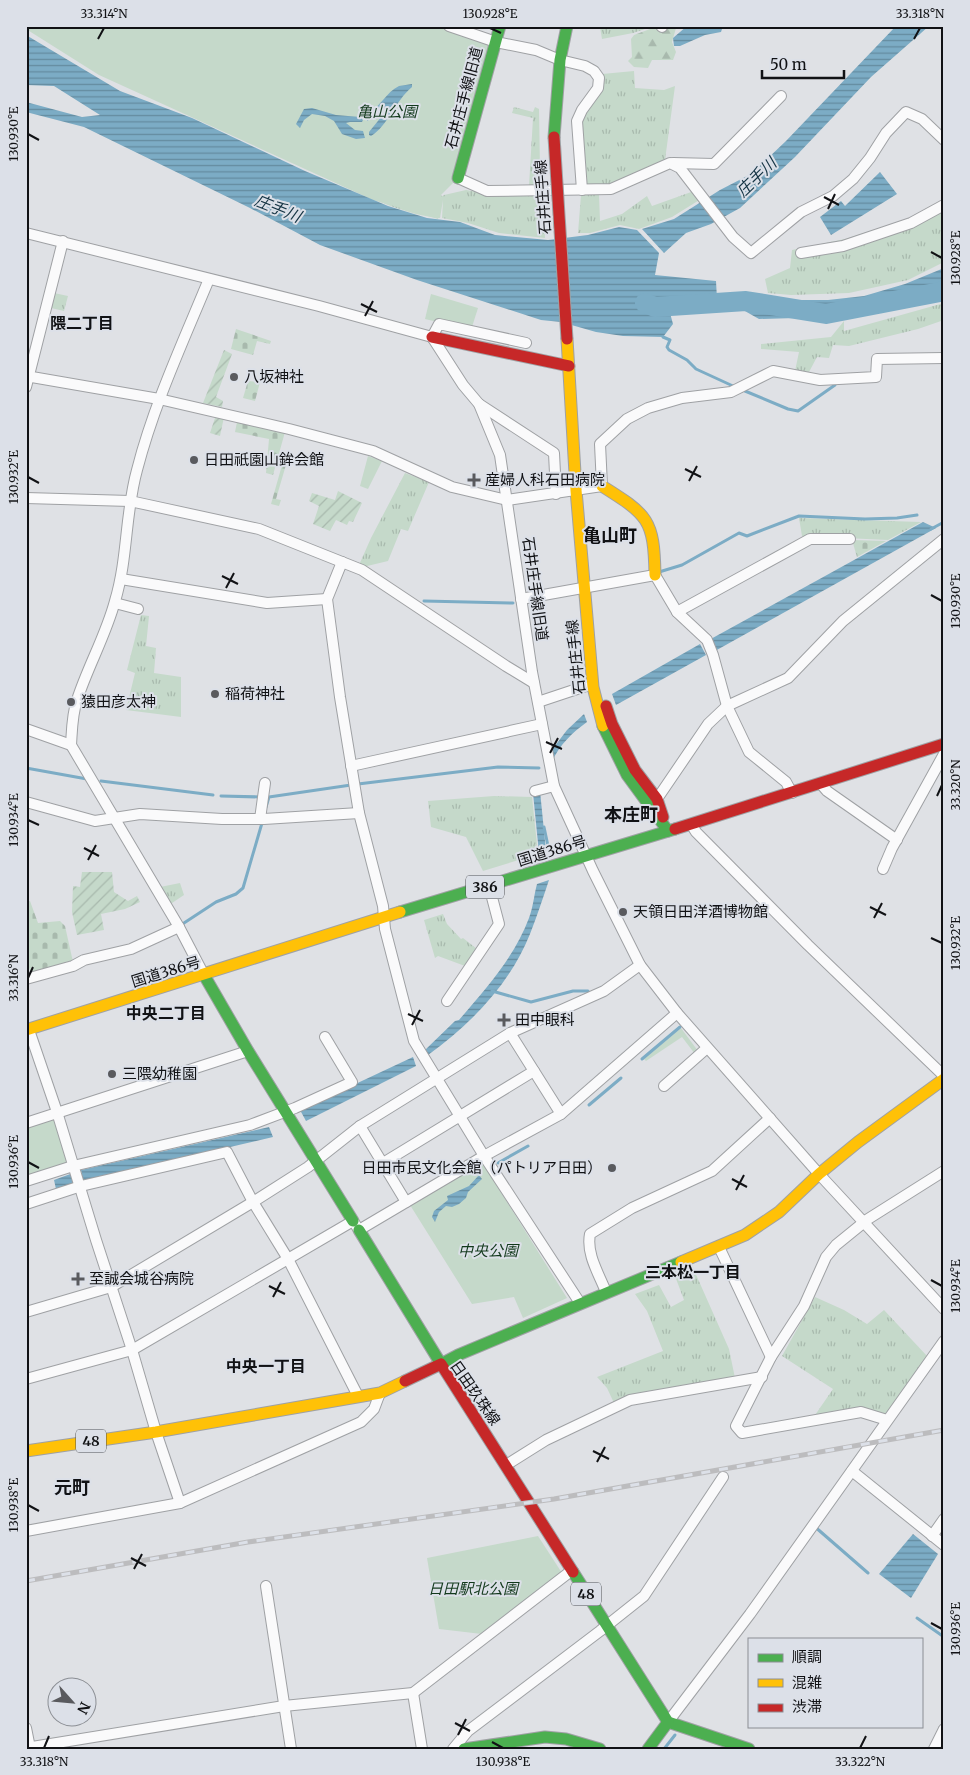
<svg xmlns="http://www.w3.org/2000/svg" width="970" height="1775" font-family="Merriweather,'Noto Sans JP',serif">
<defs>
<pattern id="grass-tufts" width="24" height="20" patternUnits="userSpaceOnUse" patternTransform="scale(1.25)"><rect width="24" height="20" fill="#c5d9ca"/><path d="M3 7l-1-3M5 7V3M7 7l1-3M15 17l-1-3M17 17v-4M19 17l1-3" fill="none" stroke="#a8b9ad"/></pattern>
<pattern id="forest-firs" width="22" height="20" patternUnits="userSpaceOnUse" patternTransform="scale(1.25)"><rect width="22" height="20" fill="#c5d9ca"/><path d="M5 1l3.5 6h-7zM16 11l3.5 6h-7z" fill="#a8b9ad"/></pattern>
<pattern id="cemetery-stones" width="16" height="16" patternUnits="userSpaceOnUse" patternTransform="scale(1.25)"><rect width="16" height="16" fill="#c5d9ca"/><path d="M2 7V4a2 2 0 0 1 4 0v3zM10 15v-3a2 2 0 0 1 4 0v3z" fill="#a8b9ad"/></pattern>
<pattern id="garden-furrows" width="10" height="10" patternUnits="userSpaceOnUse" patternTransform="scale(1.25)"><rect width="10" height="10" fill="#c5d9ca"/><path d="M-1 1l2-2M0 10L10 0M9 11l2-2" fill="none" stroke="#a8b9ad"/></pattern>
<pattern id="water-rules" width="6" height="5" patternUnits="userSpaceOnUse" patternTransform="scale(1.25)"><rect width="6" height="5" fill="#7cacc5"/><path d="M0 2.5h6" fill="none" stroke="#648b9f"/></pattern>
</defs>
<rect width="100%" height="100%" fill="#dfe1e5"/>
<g fill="url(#grass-tufts)">
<polygon points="606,26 654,26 633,33 602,39 600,27"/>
<polygon points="634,71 635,88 664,90 675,86 665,160 612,186 584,186 579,122 602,74"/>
<polygon points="514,107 533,112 535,107 539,109 540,170 535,171 536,187 529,186 533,118 512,113"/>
<path d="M339,184l90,9 14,3 1,-1 22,-5 23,4h54l2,44 -46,-5 -31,-10 -26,-5 1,-18 -3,18c-35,-3 -68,-20 -101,-34z"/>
<polygon points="694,191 701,199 672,217 639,229 620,225 590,233 578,233 581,195 599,194 600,221 622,214 647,196 652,206"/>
<polygon points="944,199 944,262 908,280 849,293 791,295 768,293 765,279 790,268 792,250 845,239 916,216"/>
<polygon points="54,293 68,296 64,311 51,308"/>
<polygon points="944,303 944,320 918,329 849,346 833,345 829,358 817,357 809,372 795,371 799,352 761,349 761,344 831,337 844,321 844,331"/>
<polygon points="405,473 429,482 408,531 401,529 388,561 363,567 359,565 371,538"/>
<polygon points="799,518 921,522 888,540 802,536"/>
<polygon points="141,615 149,616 146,646 156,648 154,673 181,677 181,717 126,710 135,673 127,670"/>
<polygon points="494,796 532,797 538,854 483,871 466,837 431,827 428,801"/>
<polygon points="180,883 184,895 169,905 160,887"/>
<polygon points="443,914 447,924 461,939 463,938 477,949 465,966 438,956 435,958 424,920"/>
<polygon points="681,1028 698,1051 695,1054 682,1037 646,1061 644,1059"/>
<polygon points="694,1270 729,1349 735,1378 614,1403 607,1388 597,1377 663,1351 647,1311 635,1294 659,1285 671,1307 684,1300 675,1276"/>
<polygon points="815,1297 844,1310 867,1324 884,1310 927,1356 887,1414 862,1408 813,1418 833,1389 782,1356"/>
</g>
<polygon fill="url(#forest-firs)" points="658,26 670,26 676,28 672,42 676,52 673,60 652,60 648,68 634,67 628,61 632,57 631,39 634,35"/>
<g fill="url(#cemetery-stones)">
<polygon points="236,329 271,341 270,344 257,341 253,355 231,349"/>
<polygon points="248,381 260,382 255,401 243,398"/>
<polygon points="237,422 285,432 273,475 266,473 269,439 235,432"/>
<polygon points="284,458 288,458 276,499 281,500 279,506 271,504"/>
<polygon points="852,540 886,541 857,557"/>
<polygon points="30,901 38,923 60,921 65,926 73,962 31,974 26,958 26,902"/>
</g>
<g fill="#c5d9ca">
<polygon points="26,26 457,26 496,42 458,178 441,195 441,210 438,219 373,200 99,75 26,29"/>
<polygon points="431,294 478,308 471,330 425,319"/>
<polygon points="368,456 382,461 368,489 360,486"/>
<polygon points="56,1118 67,1163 26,1177 26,1127"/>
<polygon points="482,1162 567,1298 523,1318 514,1297 472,1304 410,1205"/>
<polygon points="538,1536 562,1573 482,1634 439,1629 427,1558"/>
</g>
<g fill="url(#garden-furrows)">
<polygon points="224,350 232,354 216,397 223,401 222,407 203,403"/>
<polygon points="216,415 224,417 220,436 210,433"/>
<polygon points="338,491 362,503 353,522 349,521 347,525 336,520 330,531 313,524 319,506 309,501 312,493 335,500"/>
<polygon points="82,872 112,872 114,892 128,901 137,896 140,902 125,909 101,914 104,930 77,935 72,912 73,886 80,887"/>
</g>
<g fill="url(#water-rules)">
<polygon points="687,26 723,26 721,32 705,35 680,46 674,46 673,38"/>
<polygon points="896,26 929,26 871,77 795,157 740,208 711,224 686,233 664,253 642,229 674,219 720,190 751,174 786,141"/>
<polygon points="26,35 120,91 192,118 305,171 388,206 427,218 460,222 495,235 548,240 588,235 619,227 637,230 659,253 655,275 716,281 717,299 703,297 674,301 670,313 673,324 663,337 623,336 596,332 561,322 541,320 417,280 320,245 250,208 84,127 26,112 26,102 82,117 100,115 54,86 26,85"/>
<path d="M412,84v3c-17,14 -24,39 -41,49l-2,-1v-3l17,-21 -1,-3 -11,9 -7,4v-7c13,-6 19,-22 32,-28 4,-1 9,-1 13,-2z"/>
<polygon points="312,108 336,115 360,117 363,120 362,122 350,122 346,123 355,130 363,131 365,138 356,139 342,134 334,121 325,116 312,114 304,120 300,128 296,124 304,109"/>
<polygon points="880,172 897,194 831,235 820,217 841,201 845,206"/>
<polygon points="944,268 944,283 942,283 906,295 796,318 759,319 736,306 753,297 768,308 796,300 828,300 864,296 905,284"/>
<polygon points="923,522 936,528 715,651 709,640"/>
<polygon points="700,644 706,655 616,705 612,694"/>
<path d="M584,714l3,8c-14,10 -28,23 -35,40l-1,-11 16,-21z"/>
<polygon points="540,791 546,851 539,853 533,793"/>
<path d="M549,880c-6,18 -12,36 -19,54 -20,50 -59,90 -102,121l-3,-5 30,-29 4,-1c27,-32 55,-62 70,-102 4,-10 5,-23 8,-34z"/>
<polygon points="413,1057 416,1066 306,1121 300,1110"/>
<polygon points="269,1127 273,1137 83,1181 81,1170"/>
<polygon points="73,1173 75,1183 56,1189 54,1180"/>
<polygon points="479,1175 482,1179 468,1192 466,1198 459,1204 452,1207 446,1206 439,1212 435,1222 432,1217 434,1211 448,1200 447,1196 469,1186"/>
<polygon points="913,1534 938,1554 911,1598 879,1574"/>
</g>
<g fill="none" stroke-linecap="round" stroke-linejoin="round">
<g stroke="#7cacc5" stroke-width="3">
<polyline points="663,337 670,340 667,347 669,350 687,360 696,369 733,386"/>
<polyline points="745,391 788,409 798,411 835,385"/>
<polyline points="931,529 944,522"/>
<polyline points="659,572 682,565 739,533 747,536 799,516 865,519 897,518 917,515"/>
<polyline points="424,601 513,603"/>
<polyline points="26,768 87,779"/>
<polyline points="101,781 213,795"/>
<polyline points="358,784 498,767 539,768"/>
<polyline points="221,796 261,797"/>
<polyline points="266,807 269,797 351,785"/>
<polyline points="544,827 548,846"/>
<polyline points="184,923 216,902 236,894 243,888 262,823"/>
<polyline points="492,991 531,1002 573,991 588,991"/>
<polyline points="642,1059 680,1027"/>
<polyline points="589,1105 621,1078"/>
<polyline points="498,1163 528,1146"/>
<polyline points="814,1526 868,1573"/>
<polyline points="917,1618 944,1637"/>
<polyline points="664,1749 675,1735"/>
</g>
<polyline stroke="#7cacc5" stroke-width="20" points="645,303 655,307 746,301 826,314 940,292 944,290"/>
<defs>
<g id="street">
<polyline points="449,26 496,42 536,50 560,60 585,66 594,71 599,78 598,88 582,110 577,121 582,190"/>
<polyline points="661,26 662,27"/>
<polyline points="673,163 714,164 781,96"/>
<polyline points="458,178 487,191 611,189 670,163 680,168 733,237 751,253 801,212 833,196 853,179 870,158 886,133 906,112 922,119 944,140"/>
<polyline points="26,233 319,306 432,337"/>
<polyline points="801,253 843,246 911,223 944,205"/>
<polyline points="432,337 463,385 479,404 500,455 532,672 554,786 593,871 640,965 677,1013 819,1174 944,1309"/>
<polyline points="432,337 439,324 526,343"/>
<polyline points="26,376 159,399 289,429 373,451 452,487 507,500 602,486 600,444 627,419 648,408 682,398 731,392 773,371 820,380 876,377 877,359 944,358"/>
<polyline points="26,387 63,241"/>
<polyline points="479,404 554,453 556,494"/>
<polyline points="26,498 130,501 259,529 362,570 506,666 534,683"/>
<polyline points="342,562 327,599 340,697 359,813 383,906 385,929 414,1041 484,1156 580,1303"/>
<polyline points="121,579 267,603 327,599"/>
<polyline points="521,599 655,575 677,612 707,640 713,655 727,706 749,752 786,782 792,793"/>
<polyline points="115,603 138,609"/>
<polyline points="677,612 810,539 850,539"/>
<polyline points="538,702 592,684"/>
<polyline points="26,729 71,745"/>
<polyline points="351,766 542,724"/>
<polyline points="821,784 827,791 897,840"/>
<polyline points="535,791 554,786"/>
<polyline points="657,799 708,724 727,706 788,678 843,621 944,539"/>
<polyline points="26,802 95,821 140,814 222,819 264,819 359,813"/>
<polyline points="260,819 265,783"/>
<polyline points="691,824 696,832 808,945 944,1076"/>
<polyline points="883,869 892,848 944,754"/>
<path d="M204,975l-25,-48 -108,-182c1,-15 1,-31 6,-45 11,-34 29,-65 38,-99 13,-43 10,-88 22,-131 17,-66 46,-128 72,-191"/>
<polyline points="26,979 73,966 84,960 131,949 179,927"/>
<polyline points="447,1001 499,924 489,886"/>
<polyline points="29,1030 57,1112 96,1240 132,1350 156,1432 180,1503"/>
<polyline points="510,1033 561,1114"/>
<polyline points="664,1086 707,1048"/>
<polyline points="26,1123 248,1051"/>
<polyline points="360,1126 406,1202"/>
<polyline points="383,1163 534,1071"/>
<polyline points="26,1181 73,1166 250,1125 295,1108 352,1082 325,1037"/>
<polyline points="26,1204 81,1186 227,1152 253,1202 288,1259 358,1396"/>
<polyline points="719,1247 771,1357"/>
<path d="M606,1292c-7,-18 -20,-38 -16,-58l42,-26 80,-37 58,-53"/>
<polyline points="26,1312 111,1287 253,1202 308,1167 360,1126 510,1033 604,991 640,965"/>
<polyline points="26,1379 132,1350 353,1221 359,1230 484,1156 561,1114 677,1013"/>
<polyline points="887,1420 861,1412 742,1433 736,1426 771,1357 804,1306 826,1257 836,1245 868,1219 944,1171"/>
<polyline points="511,1462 546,1440 630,1400 762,1377"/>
<polyline points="852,1471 944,1545"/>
<polyline points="26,1531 180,1503 361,1422 374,1409 380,1393"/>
<polyline points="932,1536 944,1519"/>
<polyline points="266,1586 291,1749"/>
<polyline points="413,1693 422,1749"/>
<polyline points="668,1722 750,1614 944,1341"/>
<polyline points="26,1728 30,1748"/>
<polyline points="26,1748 284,1706 413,1693 571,1571"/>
<polyline points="453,1749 468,1731 600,1631 644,1596 723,1477"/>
<polyline points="934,1749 944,1729"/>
</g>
<g id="fast">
<polyline points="554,137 560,60 567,26"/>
<polyline points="458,178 500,26"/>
<polyline points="603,726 627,775 668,831"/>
<polyline points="400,912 675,829"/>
<polyline points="204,975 248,1051 353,1221"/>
<polyline points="359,1230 441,1364 458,1355 681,1262"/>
<polyline points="573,1572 668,1722 749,1749"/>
<polyline points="464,1749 545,1737 566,1739 600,1749"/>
<polyline points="648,1749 668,1722"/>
</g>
<g id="slow">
<polyline points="567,339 576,490 593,687 603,726"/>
<path d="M602,486c46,29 52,33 53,89"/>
<polyline points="26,1030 400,912"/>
<polyline points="681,1262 745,1235 779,1212 819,1174 858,1142 944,1079"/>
<polyline points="26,1451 156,1432 380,1393 405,1381"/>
</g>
<g id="jam">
<polyline points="432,337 569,366"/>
<polyline points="606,706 612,724 635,770 657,799 663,817"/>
<polyline points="675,829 944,744"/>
<polyline points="405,1381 441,1364 573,1572"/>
</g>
</defs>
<use href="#street" stroke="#9fa1a4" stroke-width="12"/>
<use href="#fast" stroke="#9fa1a4" stroke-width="13"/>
<use href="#slow" stroke="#9fa1a4" stroke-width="13"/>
<use href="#jam" stroke="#9fa1a4" stroke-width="13"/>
<use href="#street" stroke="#fafafb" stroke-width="10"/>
<use href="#fast" stroke="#4caf50" stroke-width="11"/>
<use href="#slow" stroke="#ffc107" stroke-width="11"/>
<use href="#jam" stroke="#c62828" stroke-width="11"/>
<defs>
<polyline id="rail" points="26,1581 248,1542 554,1499 944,1430"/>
</defs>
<use href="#rail" stroke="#bcbcbe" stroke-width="5"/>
<use href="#rail" stroke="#dce0e8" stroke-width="3" stroke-dasharray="9" stroke-linecap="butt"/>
<defs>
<polyline id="jam-bridge" points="554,137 567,339"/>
</defs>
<use href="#jam-bridge" stroke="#9fa1a4" stroke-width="13" stroke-linecap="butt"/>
<use href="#jam-bridge" stroke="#c62828" stroke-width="11"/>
</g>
<path fill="none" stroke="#111215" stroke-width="2" d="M490,28l11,5M98,39l6,-11M914,39l6,-11M28,134l11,6M824,197l15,8M828,209l7,-15M931,252l11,6M361,304l16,8M365,316l8,-15M685,469l16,8M28,477l11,6M689,481l8,-15M222,576l16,8M226,588l8,-15M931,595l11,6M546,742l16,7M550,753l8,-15M937,796l5,-11M28,820l11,5M84,848l15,8M88,860l8,-15M870,907l16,8M874,918l8,-15M931,938l11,5M28,978l5,-11M408,1014l15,7M412,1025l8,-15M28,1162l11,6M732,1179l15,8M736,1190l8,-15M931,1280l11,6M269,1286l16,8M273,1297l8,-15M593,1451l16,8M597,1462l8,-15M28,1505l11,6M131,1558l15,8M134,1569l8,-15M931,1623l11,6M455,1723l15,8M458,1735l8,-16M492,1742l11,6M44,1748l5,-12M860,1748l6,-12"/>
<g fill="#595a5e" stroke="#dce0e8" stroke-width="2">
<circle cx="234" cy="377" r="5"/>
<circle cx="194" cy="460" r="5"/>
<path d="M471.5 472.5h5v5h5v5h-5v5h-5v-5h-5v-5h5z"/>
<circle cx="215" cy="694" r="5"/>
<circle cx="71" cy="702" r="5"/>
<circle cx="623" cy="912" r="5"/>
<path d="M501.5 1012.5h5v5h5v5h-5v5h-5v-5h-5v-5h5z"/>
<circle cx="112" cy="1074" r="5"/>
<circle cx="612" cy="1168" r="5"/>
<path d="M75.5 1271.5h5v5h5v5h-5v5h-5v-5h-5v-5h5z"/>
</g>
<g text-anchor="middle" stroke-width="4" stroke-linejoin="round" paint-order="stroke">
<g fill="#dce0e8" stroke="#4e5054" stroke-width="1">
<rect x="466" y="875.5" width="38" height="23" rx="4"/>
<rect x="76" y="1429.5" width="30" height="23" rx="4"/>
<rect x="571" y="1582.5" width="30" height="23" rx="4"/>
</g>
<g font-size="14" font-weight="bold" fill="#111215">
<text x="485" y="892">386</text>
<text x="91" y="1446">48</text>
<text x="586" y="1599">48</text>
</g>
<g font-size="15" fill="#111215" stroke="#dce0e8">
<text transform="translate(464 98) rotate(-75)" y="5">石井庄手線旧道</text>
<text transform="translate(543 197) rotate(-94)" y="5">石井庄手線</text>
<text transform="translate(535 589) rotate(82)" y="5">石井庄手線旧道</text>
<text transform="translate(576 657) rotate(-96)" y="5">石井庄手線</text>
<text transform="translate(552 851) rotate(-17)" y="5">国道386号</text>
<text transform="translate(166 972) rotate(-17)" y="5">国道386号</text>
<text transform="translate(475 1393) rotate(55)" y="5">日田玖珠線</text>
</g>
<g font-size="15" font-style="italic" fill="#12391c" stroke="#dce0e8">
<text x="387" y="117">亀山公園</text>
<text x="488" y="1256">中央公園</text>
<text x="473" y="1594">日田駅北公園</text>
</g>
<g font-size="15" fill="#111215" stroke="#dce0e8" text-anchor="start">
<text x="244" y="382">八坂神社</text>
<text x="204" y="465">日田祇園山鉾会館</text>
<text x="485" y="485">産婦人科石田病院</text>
<text x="225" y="699">稲荷神社</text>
<text x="81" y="707">猿田彦太神</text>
<text x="633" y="917">天領日田洋酒博物館</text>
<text x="515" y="1025">田中眼科</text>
<text x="122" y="1079">三隈幼稚園</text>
<text x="602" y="1173" text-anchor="end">日田市民文化会館（パトリア日田）</text>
<text x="89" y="1284">至誠会城谷病院</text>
</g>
<g font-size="16" font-style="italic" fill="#153444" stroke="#dce0e8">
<text transform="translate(756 177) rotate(-44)" y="6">庄手川</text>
<text transform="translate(278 208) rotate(22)" y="6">庄手川</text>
</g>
<g font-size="16" font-weight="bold" fill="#111215" stroke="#dce0e8">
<text x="82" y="329">隈二丁目</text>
<text x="166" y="1019">中央二丁目</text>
<text x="693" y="1278">三本松一丁目</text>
<text x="266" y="1372">中央一丁目</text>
</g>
<g font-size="18" font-weight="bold" fill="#111215" stroke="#dce0e8">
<text x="610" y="542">亀山町</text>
<text x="631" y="821">本庄町</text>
<text x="72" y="1494">元町</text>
</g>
</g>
<rect width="970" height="1775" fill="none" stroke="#dce0e8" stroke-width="55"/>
<rect x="748" y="1638" width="175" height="90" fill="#dce0e8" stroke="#8b8e94"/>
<rect x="758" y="1654" width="25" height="8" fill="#4caf50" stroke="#8b8e94"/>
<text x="792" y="1662" font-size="15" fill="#111215">順調</text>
<rect x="758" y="1679" width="25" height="8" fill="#ffc107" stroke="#8b8e94"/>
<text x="792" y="1688" font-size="15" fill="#111215">混雑</text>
<rect x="758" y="1704" width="25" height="8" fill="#c62828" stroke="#8b8e94"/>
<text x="792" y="1712" font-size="15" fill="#111215">渋滞</text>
<g transform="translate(72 1702) rotate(117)"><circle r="24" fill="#dce0e8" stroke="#8b8e94"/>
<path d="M0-4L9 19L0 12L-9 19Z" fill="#595a5e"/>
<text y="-8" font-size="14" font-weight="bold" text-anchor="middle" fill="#111215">N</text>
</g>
<path d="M762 70v8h82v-8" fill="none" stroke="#111215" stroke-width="2.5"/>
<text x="770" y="70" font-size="15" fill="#111215" stroke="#dce0e8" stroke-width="4" paint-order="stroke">50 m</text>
<rect x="28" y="28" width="914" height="1720" fill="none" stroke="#111215" stroke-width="2"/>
<g font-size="12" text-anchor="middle" fill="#111215">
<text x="104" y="18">33.314°N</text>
<text x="490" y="18">130.928°E</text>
<text x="920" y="18">33.318°N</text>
<text transform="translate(14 134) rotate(-90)" y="4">130.930°E</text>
<text transform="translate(956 258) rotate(-90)" y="4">130.928°E</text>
<text transform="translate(14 477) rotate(-90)" y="4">130.932°E</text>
<text transform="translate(956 601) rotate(-90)" y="4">130.930°E</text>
<text transform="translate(956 785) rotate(-90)" y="4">33.320°N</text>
<text transform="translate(14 820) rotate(-90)" y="4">130.934°E</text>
<text transform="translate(956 943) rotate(-90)" y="4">130.932°E</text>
<text transform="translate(14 978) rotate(-90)" y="4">33.316°N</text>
<text transform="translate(14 1162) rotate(-90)" y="4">130.936°E</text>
<text transform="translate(956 1286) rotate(-90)" y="4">130.934°E</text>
<text transform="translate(14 1505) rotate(-90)" y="4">130.938°E</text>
<text transform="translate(956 1629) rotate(-90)" y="4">130.936°E</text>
<text x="44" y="1766">33.318°N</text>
<text x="503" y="1766">130.938°E</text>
<text x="860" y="1766">33.322°N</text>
</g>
</svg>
